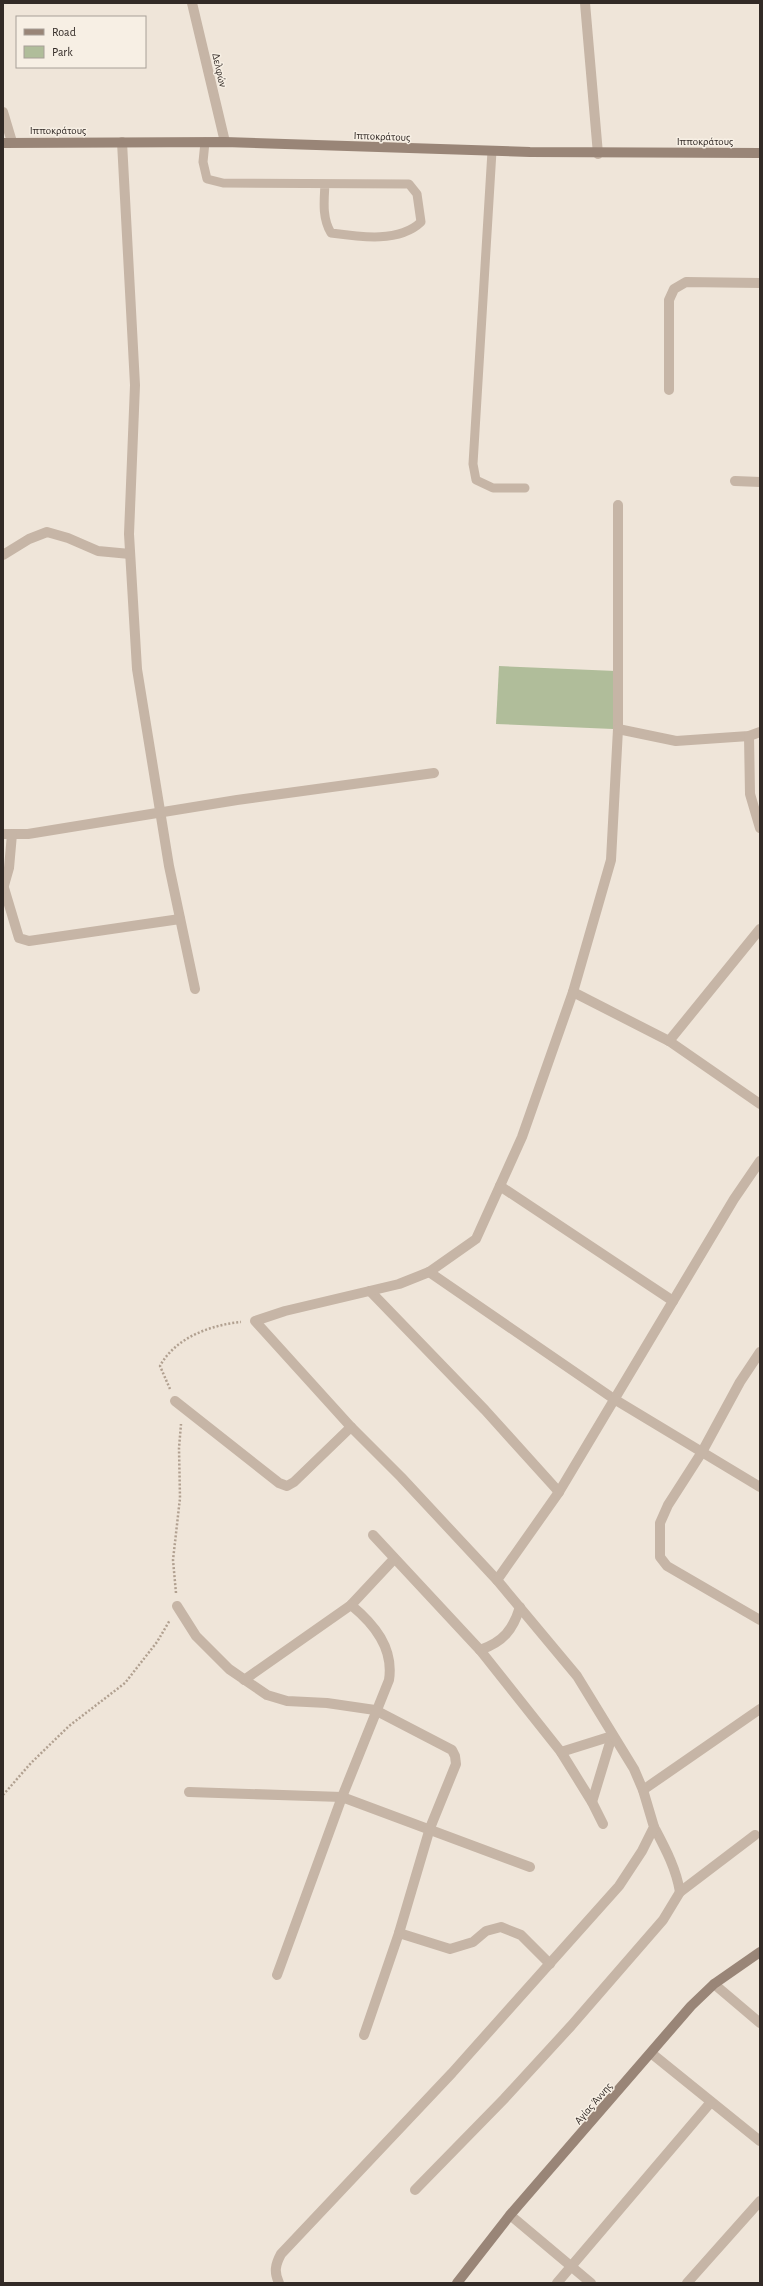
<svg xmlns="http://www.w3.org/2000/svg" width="763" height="2286" font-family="'Alegreya Sans',sans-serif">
<rect width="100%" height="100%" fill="#efe5d9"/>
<polygon fill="#b0bd9a" points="499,666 616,671 613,729 496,724"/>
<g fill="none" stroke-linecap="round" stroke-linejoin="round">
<g stroke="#b1a090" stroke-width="2.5" stroke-dasharray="2 2" stroke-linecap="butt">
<path d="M170,1389l-10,-23c15,-28 50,-41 81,-44"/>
<polyline points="176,1593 173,1560 180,1498 179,1448 181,1424"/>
<polyline points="3,1795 31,1763 69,1726 125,1683 157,1642 170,1620"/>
</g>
<g stroke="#c6b5a6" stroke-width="9">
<path d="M205,142l-2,20 4,17 16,4 186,1 8,10 4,28c-22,21 -61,15 -90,11 -9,-15 -7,-32 -6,-49"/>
<polyline points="492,151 473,464 476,480 493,488 525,488"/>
</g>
<g stroke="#c6b5a6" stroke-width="10">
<polyline points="192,3 225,142"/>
<polyline points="585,3 598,154"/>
<polyline points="3,112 12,142"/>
<polyline points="122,142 135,385 129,534 137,669 169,866 195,989"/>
<polyline points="669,390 669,300 674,289 686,282 760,283"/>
<polyline points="735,481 760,482"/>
<polyline points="618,505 618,729 611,860 573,992 669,1041 760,1104"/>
<polyline points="3,555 29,539 47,532 68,538 98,551 130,554"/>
<polyline points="618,729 676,741 749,736 760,732"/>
<polyline points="749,736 750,794 760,828"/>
<polyline points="3,834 28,834 237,800 434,773"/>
<polyline points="4,888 19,938 29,941 180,919"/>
<polyline points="3,889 9,868 12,834"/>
<polyline points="669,1041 760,929"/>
<polyline points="500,1186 673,1301"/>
<polyline points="429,1272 614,1399 760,1487"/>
<polyline points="370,1291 485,1410 559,1492"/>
<polyline points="760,1352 740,1382 702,1452 668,1505 660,1523 660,1557 667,1566 760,1620"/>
<polyline points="175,1401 279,1483 287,1486 294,1482 351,1427"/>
<polyline points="373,1535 480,1650 561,1752 592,1802 603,1824"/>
<polyline points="497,1580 401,1477 351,1427 255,1321 285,1311 399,1284 429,1272 476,1239 522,1137 573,992"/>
<polyline points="177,1606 196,1636 229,1669 267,1695 287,1701 327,1703 375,1710 452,1750 455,1756 456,1764 430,1828 399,1933 364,2035"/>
<path d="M480,1650c23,-8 33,-20 40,-43"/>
<polyline points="244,1680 351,1605 394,1559"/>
<polyline points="561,1752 612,1736"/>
<polyline points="643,1790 760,1709"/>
<polyline points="189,1792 342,1797 530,1867"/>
<polyline points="592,1802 612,1736"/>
<path d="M654,1827c11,21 22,41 26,65"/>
<polyline points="399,1933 450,1949 473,1942 486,1931 501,1927 521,1935 550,1964"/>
<path d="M277,1975l65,-178 47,-117c5,-32 -15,-56 -38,-75"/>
<polyline points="714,1984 760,2023"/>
<polyline points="651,2053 760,2141"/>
<polyline points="415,2190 504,2099 571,2026 663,1920 680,1892 755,1835"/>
<polyline points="510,2215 591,2283"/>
<path d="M279,2283c-5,-11 -4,-18 2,-29l171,-181 167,-187 23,-35 12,-24 -11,-37 -9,-21 -57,-93 -80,-96 62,-88 175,-293 26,-38"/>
<polyline points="557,2283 711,2102"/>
<polyline points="687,2283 760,2201"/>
</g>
<g stroke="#998577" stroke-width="10">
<polyline points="3,143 225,142 530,152 760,153"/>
<polyline points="457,2283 510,2215 691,2006 714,1984 760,1952"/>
</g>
</g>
<g text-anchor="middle" stroke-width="3" stroke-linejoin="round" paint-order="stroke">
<g font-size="11" fill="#322a26" stroke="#f7efe4">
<text transform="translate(220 70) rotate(77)" y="4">Δελφών</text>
<text x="58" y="134">Ιπποκράτους</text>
<text transform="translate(382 136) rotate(2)" y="4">Ιπποκράτους</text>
<text x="705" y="145">Ιπποκράτους</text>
<text transform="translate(593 2103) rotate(-49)" y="4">Αγίας Άννης</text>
</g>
</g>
<rect width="763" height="2286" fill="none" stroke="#322a26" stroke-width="8"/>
<rect x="16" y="16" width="130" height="52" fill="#f7efe4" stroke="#a8a098"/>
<rect x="24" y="29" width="20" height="6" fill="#998577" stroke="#a8a098"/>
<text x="52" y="36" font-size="12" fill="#322a26">Road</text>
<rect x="24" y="46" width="20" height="12" fill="#b0bd9a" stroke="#a8a098"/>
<text x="52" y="56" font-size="12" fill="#322a26">Park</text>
</svg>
